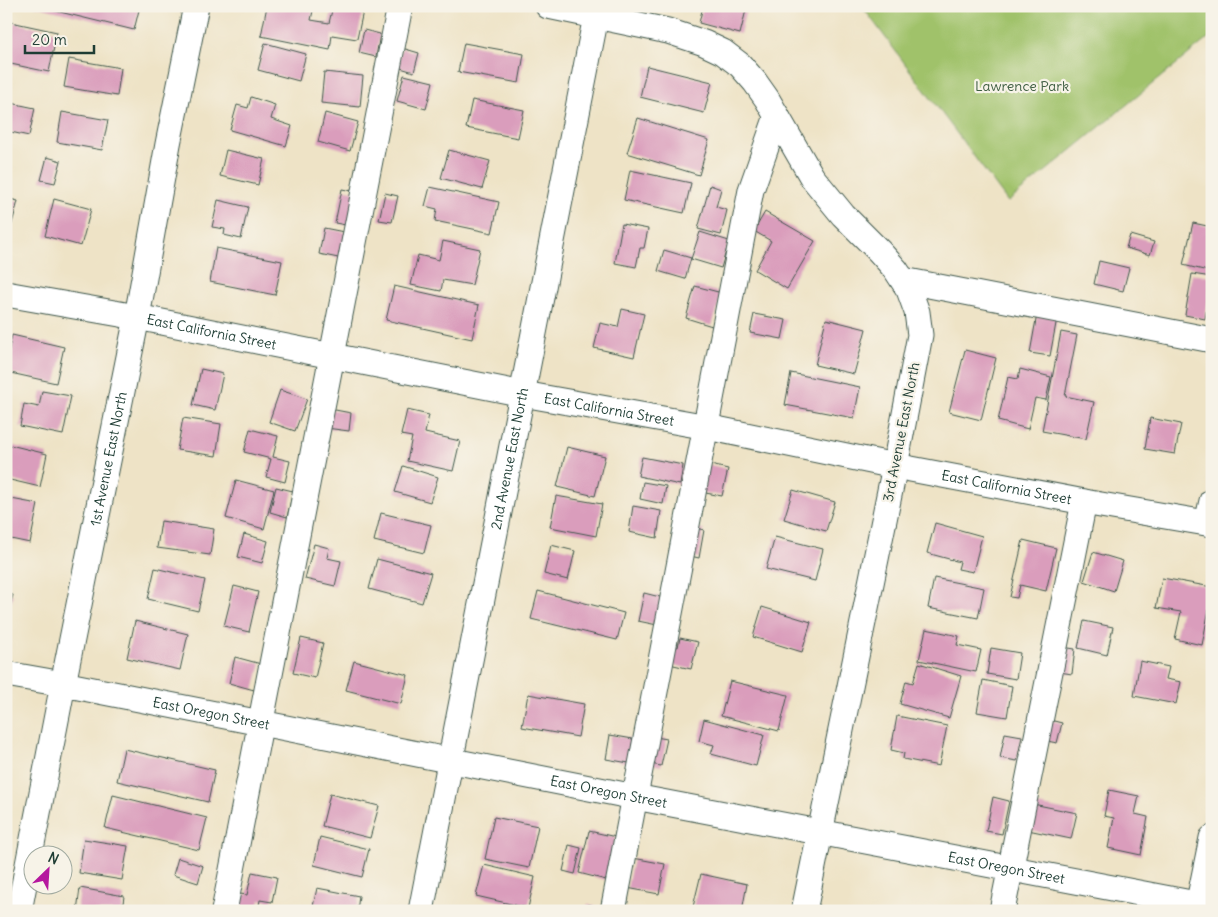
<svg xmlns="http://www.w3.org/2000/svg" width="1218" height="917" font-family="Delius,sans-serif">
<rect width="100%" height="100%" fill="#f7f3e8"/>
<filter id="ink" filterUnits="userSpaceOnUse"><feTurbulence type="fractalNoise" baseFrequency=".02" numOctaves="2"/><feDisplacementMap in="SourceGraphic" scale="10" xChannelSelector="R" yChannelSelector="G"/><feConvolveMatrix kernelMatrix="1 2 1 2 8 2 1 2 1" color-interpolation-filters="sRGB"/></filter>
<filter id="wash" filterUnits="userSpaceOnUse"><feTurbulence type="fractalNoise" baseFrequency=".0096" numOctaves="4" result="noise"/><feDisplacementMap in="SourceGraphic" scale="20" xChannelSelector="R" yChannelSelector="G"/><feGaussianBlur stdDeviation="1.12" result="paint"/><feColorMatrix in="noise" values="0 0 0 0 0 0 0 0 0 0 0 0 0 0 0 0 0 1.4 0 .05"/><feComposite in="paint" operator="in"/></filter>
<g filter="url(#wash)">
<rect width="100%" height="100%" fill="#eee3c6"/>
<polygon fill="#a0c26b" stroke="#608050" points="862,6 1212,6 1212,35 1008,202"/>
<g id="blocks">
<g fill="#da9dbc">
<polygon points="35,6 140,6 134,30"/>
<polygon points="267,6 314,6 311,20 329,23 333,6 341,6 363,11 357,39 332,35 330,50 261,36"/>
<polygon points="703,6 747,6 740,34 699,23"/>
<polygon points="11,22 57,32 49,72 6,63 6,45"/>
<polygon points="364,30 380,34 376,57 359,53"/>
<polygon points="265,43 306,54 299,81 258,70"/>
<polygon points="464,43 524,54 519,83 458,72"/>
<polygon points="402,48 419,53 414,72 397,67"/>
<polygon points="69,59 121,68 117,96 64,87"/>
<polygon points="647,66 712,82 704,113 640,97"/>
<polygon points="1211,68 1212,68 1212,85 1208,84"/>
<polygon points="324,72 363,76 360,107 321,103"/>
<polygon points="404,75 433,82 426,109 397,101"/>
<polygon points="251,97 275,105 271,119 292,126 286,146 230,130 237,105 248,108"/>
<polygon points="472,100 524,110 518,138 466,128"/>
<polygon points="6,102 35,108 29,136 6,131"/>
<polygon points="62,112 108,120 102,150 57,142"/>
<polygon points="325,113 358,122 350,151 318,142"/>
<polygon points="638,118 709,140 699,175 627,153"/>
<polygon points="226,150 264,159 258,185 220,176"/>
<polygon points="449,150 490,161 482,189 441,178"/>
<polygon points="47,157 61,161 55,183 41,180"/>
<polygon points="630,170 691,183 684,213 624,200"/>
<polygon points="710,185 721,189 716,207 727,210 721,235 698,229"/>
<polygon points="430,187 499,202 492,233 435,221 437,209 425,206"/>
<polygon points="342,189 358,192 351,226 335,223"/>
<polygon points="385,193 398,196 392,222 379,220"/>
<polygon points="6,198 18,201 10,231 6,230"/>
<polygon points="54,199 91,209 81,246 45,236"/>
<polygon points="218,200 248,207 241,239 224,235 225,229 212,227"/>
<polygon points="765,212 815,241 787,289 755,270 771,241 754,231"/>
<polygon points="1193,223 1212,227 1212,272 1183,265"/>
<polygon points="622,224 648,229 644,248 640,248 636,267 615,263"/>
<polygon points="324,228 349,233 343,259 319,254"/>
<polygon points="700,232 729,241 721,268 691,259"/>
<polygon points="1130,235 1154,242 1150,255 1126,248"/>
<polygon points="443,241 480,249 472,285 443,280 441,291 411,285 418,255 439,260"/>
<polygon points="216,248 282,261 275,295 210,282"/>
<polygon points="664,250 691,258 685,279 658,271"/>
<polygon points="1099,261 1129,268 1123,291 1094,284"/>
<polygon points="1192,274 1212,277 1205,319 1185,315"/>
<polygon points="394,286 479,305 472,339 386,320"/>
<polygon points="695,286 722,293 712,326 686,318"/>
<polygon points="622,309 644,314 634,357 594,348 600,323 618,327"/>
<polygon points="754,314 786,320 782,339 750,333"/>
<polygon points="1037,314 1057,318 1050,356 1030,353"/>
<polygon points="826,319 866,329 854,374 815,365"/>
<polygon points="1061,332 1077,335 1065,396 1094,402 1086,439 1042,431"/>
<polygon points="12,335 64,347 56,383 6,372 6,362"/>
<polygon points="965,350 996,358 981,420 949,412"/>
<polygon points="201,369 223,374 215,410 193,405"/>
<polygon points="1020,369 1051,377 1046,400 1035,398 1028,429 998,421 1008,377 1018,379"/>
<polygon points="791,373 860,387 854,418 785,405"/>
<polygon points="280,390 307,399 295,431 269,422"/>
<polygon points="42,391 71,396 63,435 20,426 24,404 39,407"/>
<polygon points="330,409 351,413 349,431 326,428"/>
<polygon points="407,410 429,415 425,433 460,441 453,471 407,461 412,437 401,435"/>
<polygon points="183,418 221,424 216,456 177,450"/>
<polygon points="1150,418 1181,424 1175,454 1145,449"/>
<polygon points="250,429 278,436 273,457 290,461 285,482 266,477 271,459 244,452"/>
<polygon points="6,444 47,454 40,487 6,479"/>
<polygon points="567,447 605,456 595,496 557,487"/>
<polygon points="642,457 683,465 680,485 638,476"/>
<polygon points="706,464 728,469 722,496 700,492"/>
<polygon points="403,466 438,477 430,502 395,492"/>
<polygon points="236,480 274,490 264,529 226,518"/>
<polygon points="643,482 666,486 663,504 640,499"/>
<polygon points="276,487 293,491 287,517 270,512"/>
<polygon points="793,490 835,502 826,531 784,519"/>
<polygon points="556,496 602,504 596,536 550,527"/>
<polygon points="6,498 38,504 30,543 6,538"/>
<polygon points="633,506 661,511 657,538 629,532"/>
<polygon points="381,513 431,525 424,553 374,541"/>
<polygon points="161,521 214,529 210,555 157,548"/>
<polygon points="935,523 982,536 973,572 958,569 960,562 927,553"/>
<polygon points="692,527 704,530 699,558 686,555"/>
<polygon points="244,534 268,541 262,563 238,557"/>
<polygon points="775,537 823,549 815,581 766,569"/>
<polygon points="1023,540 1056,548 1046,591 1020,585 1017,598 1010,597"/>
<polygon points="314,544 329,548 327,558 341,561 335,586 305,579"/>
<polygon points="551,545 575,551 568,580 544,574"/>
<polygon points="1093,552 1123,561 1114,591 1084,581"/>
<polygon points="377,559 431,573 422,603 369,589"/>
<polygon points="155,568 205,580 198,611 148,599"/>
<polygon points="934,578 984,588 978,618 928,608"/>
<polygon points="1162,578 1212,587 1212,594 1202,645 1175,639 1181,612 1156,608"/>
<polygon points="234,586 258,592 249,632 224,626"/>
<polygon points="538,591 624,613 617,640 531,619"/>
<polygon points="6,593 13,595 7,617 6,617"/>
<polygon points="644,593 668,599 662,626 638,621"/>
<polygon points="762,607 811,622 802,652 753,637"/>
<polygon points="135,621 188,634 180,670 127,658"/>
<polygon points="1084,621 1113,627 1107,655 1078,648"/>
<polygon points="926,629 959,636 957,645 981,650 976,672 919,660"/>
<polygon points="301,638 323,643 315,678 293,673"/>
<polygon points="680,638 698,642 691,669 665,663 670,645 678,647"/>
<polygon points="1056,646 1075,649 1072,674 1053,671"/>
<polygon points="991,648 1020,653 1016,679 987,674"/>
<polygon points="235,657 261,664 254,690 229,683"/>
<polygon points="354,661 408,675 401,704 346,690"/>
<polygon points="1140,661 1169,667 1166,679 1181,682 1176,704 1134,696"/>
<polygon points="919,663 961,676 949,718 900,704 906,681 913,683"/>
<polygon points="983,680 1012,686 1007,717 977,712"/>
<polygon points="730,681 788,695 779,731 721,716"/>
<polygon points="528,694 584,704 578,737 522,727"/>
<polygon points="897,716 947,726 939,766 903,759 904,753 891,750"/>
<polygon points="1042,718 1062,723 1057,743 1037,739"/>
<polygon points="704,719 764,735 756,766 711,754 714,745 699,741"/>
<polygon points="1005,733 1022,736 1017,761 1000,758"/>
<polygon points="610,735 633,739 629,763 606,759"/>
<polygon points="650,736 667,739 661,766 645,763"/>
<polygon points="124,749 215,770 208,802 117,781"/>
<polygon points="1109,790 1139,796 1135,814 1148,817 1141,855 1108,848 1114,818 1104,816"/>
<polygon points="330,794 379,806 370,838 322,826"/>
<polygon points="113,795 207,818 199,850 105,828"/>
<polygon points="993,797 1009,801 1002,834 986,831"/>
<polygon points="1033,804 1077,813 1071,839 1028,830"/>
<polygon points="494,817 538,826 529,868 485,859"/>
<polygon points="589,831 616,837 606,880 579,873"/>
<polygon points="320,837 369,849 362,877 314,865"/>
<polygon points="84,839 128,846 122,880 79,873"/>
<polygon points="569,845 581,848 575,874 563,871"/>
<polygon points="178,858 203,866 198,883 173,875"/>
<polygon points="633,858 665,864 659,894 627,888"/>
<polygon points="484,865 535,877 528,908 476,896"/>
<polygon points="252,872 277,877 272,902 260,900 258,911 230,911 233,893 247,895"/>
<polygon points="701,874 747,884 742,911 692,911"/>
<polygon points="80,888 124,896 122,911 77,911"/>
<polygon points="317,888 359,896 357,911 312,911"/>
<polygon points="588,904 602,909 601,911 585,911"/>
</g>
</g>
</g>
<g filter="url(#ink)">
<use href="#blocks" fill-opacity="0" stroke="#3e564a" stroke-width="1"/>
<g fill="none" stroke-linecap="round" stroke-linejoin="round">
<defs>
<g id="minor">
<polyline points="548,6 668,31 704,43 723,52 740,65 755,82 767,99 812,177 843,215 879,251 896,270 909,290 917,312 920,335 895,466 804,911"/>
<polyline points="903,280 1212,340"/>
<path id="s1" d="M6,294l131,23 386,77 179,32 193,40 200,38 117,20"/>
<polyline points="1207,523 1212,501"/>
<path id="s2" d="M6,674l57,10 572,113 577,110"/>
<path id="s3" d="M19,911l44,-227 74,-367 31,-173 28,-138"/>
<polyline points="224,911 400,6"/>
<path id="s4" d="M421,911l177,-905"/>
<polyline points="613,911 751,190 777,116"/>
<polyline points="1002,911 1084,502"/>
<polyline points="1197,911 1212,838"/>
</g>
</defs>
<use href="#minor" stroke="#3e564a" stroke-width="27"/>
<use href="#minor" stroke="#fff" stroke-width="25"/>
</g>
</g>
<g text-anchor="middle" stroke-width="4.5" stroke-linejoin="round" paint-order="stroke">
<g font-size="14" fill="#3f5e42" stroke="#f7f3e8">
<text x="1022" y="91">Lawrence Park</text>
</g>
<g font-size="14" fill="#1f3d34" stroke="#f7f3e8">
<text dy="5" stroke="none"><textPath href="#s1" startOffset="209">East California Street</textPath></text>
<text dy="5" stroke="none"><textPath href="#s1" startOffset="614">East California Street</textPath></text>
<text transform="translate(901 432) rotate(-79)" y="5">3rd Avenue East North</text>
<text dy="5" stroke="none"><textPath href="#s3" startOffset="461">1st Avenue East North</textPath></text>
<text dy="5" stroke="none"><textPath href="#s4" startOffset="461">2nd Avenue East North</textPath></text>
<text dy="5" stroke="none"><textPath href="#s1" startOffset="1019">East California Street</textPath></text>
<text dy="5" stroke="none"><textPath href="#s2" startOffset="209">East Oregon Street</textPath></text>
<text dy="5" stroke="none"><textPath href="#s2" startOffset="614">East Oregon Street</textPath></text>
<text dy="5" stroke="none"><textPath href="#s2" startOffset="1019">East Oregon Street</textPath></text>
</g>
</g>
<rect width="1218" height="917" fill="none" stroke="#f7f3e8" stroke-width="25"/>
<g transform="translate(48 870) rotate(25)"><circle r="24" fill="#f7f3e8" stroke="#a1aaa0"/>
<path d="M0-4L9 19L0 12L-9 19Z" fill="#b5179e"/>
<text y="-8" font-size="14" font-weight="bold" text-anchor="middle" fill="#1f3d34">N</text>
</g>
<path d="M25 45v8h69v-8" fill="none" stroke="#1f3d34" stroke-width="2.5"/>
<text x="32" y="45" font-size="15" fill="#1f3d34" stroke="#f7f3e8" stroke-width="4" paint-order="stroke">20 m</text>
</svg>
